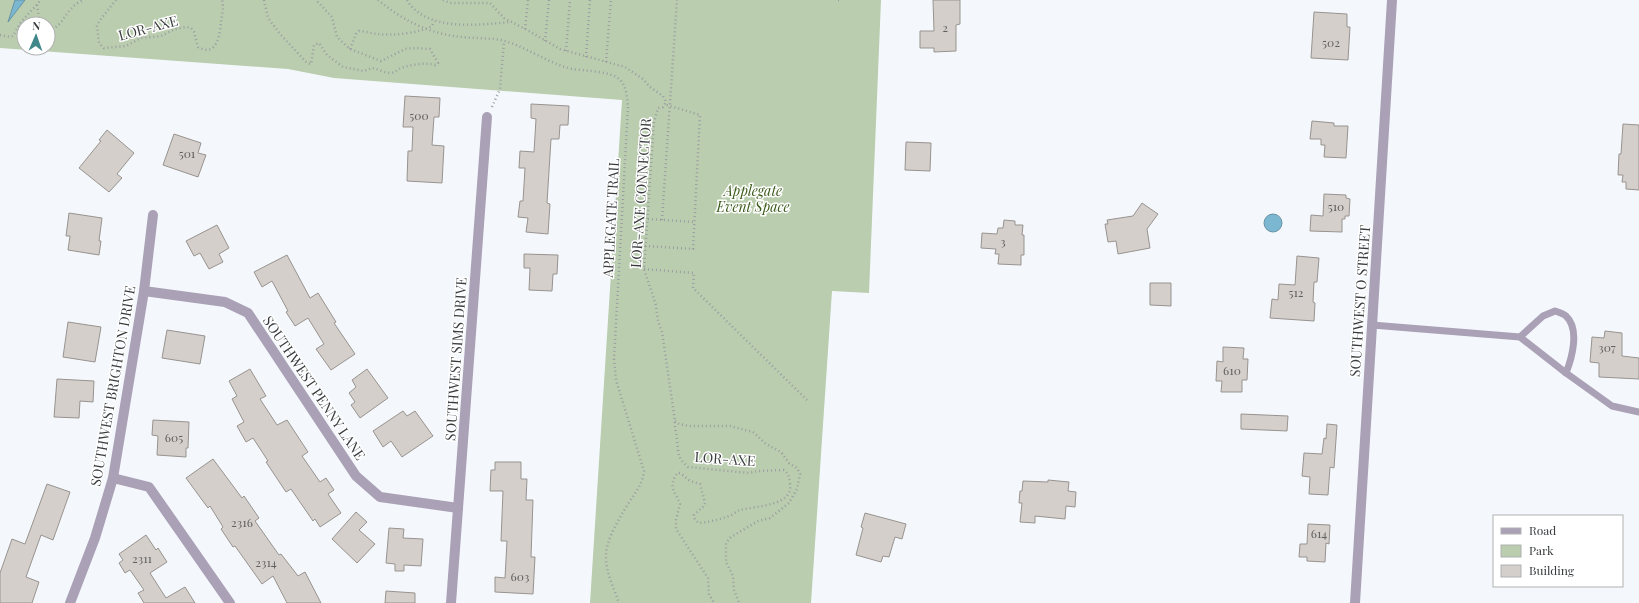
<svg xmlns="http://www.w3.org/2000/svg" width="1639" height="603" font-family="'Playfair Display',serif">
<rect width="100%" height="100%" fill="#f4f8fd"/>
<path fill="#bacdae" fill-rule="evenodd" d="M0,0h881l-12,293 -37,-2 -21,312h-221l32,-503 -288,-22 -46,-9 -288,-21zM24,24h24v24h-24z"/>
<g fill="#7cb7d1" stroke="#6892a5">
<polygon points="15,0 25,0 8,22"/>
<circle cx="1273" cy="223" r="9"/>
</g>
<g fill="#d4cfca" stroke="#98938f">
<polygon points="933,0 960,0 960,24 956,25 956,51 934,52 934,48 920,48 920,31 934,31"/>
<polygon points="1314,12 1347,14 1347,27 1350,27 1348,60 1311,58"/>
<polygon points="405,96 440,98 439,117 434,117 432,145 444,146 442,183 407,181 408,151 412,151 413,127 403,127"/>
<polygon points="531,104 569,106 568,125 560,125 559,139 551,139 547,203 550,204 548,234 526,232 528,218 518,217 520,201 523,201 525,168 519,168 520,151 534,152 536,119 531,118"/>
<polygon points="1312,121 1334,123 1334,126 1348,126 1346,158 1324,157 1325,145 1321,145 1321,139 1310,139"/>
<polygon points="1623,124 1639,125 1639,190 1626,189 1626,182 1622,182 1623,175 1618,175 1619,154 1621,154"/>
<polygon points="107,130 134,153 117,174 122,178 109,192 79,168 101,141 99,140"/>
<polygon points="174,134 201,143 198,153 206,155 198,177 163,165"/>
<polygon points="906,142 931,143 930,171 905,170"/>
<polygon points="1324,194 1346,195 1346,198 1350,199 1349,216 1345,216 1345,219 1342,219 1342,232 1310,231 1311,215 1323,216"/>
<polygon points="1142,203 1158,214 1147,229 1150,248 1118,254 1116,241 1108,242 1105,224 1108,224 1107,220 1133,216"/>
<polygon points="69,213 102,218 99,241 101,241 99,255 68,250 70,236 66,236"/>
<polygon points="1004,220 1015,221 1015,225 1023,225 1022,235 1024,235 1024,255 1021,255 1021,265 998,264 999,254 995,254 996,249 981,248 982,233 997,234 998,228 1003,228"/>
<polygon points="217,225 229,248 219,254 223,262 209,269 200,253 194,256 186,241"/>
<polygon points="524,254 558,255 557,274 553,274 552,291 529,290 530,268 524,268"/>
<polygon points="287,255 310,298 318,293 336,322 334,323 355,354 331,370 316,349 324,344 308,318 295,326 286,312 288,311 272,281 262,287 254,272"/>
<polygon points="1297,256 1319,258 1317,282 1314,282 1313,302 1315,303 1314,321 1270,318 1272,299 1278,300 1279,284 1295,285"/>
<polygon points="1150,283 1171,283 1171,306 1150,305"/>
<polygon points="68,322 101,327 95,362 63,357"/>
<polygon points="167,330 205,336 200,364 162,358"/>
<polygon points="1605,331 1622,333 1622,356 1639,358 1639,379 1599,377 1599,363 1590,362 1592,337 1604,338"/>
<polygon points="1223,347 1244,348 1243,359 1248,359 1247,380 1242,380 1242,392 1221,392 1222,381 1216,381 1217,361 1223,362"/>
<polygon points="250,369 266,396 260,399 277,425 287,420 308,452 302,456 320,482 326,478 334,490 328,494 341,513 320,527 315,519 313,521 291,489 286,492 266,462 268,461 253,438 246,442 237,426 244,422 232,399 237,396 229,381"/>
<polygon points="367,369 388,398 360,418 351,405 355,402 349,393 356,387 352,380"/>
<polygon points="57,379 94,381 93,402 80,401 79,418 54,417"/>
<polygon points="403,411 407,416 415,411 433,436 402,457 391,441 383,447 373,431"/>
<polygon points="1241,414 1288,416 1287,431 1241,429"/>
<polygon points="153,420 189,422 188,448 186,448 186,457 157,455 158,436 152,435"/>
<polygon points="1327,424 1337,425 1334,468 1330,467 1328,495 1309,494 1310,477 1302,476 1304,453 1322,454 1324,438 1326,439"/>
<polygon points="213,459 242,498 244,496 259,518 255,521 279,555 281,554 298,576 305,572 321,603 287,603 273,576 262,584 235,546 233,547 221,529 223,527 210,506 208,508 186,478"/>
<polygon points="495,462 521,462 521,479 527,479 526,500 533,500 531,557 535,557 533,594 495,592 495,577 505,578 507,541 501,541 503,491 490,491 491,470 495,470"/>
<polygon points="1048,480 1069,482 1068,491 1076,492 1075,507 1066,506 1065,519 1035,516 1035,523 1020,522 1022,503 1019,503 1020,491 1022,491 1023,481 1048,482"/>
<polygon points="47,484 70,492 53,540 41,535 26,577 39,582 32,603 0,603 0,573 12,539 25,544"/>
<polygon points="356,512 367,522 359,530 375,544 357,563 332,539"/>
<polygon points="865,513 906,524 902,539 895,537 889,557 883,556 881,562 856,555 863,528 861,527"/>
<polygon points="1308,524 1330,525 1329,544 1326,543 1325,562 1307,561 1307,557 1299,557 1300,544 1307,544"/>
<polygon points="389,528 404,529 403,538 423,539 421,566 404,565 404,571 395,571 395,564 386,563"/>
<polygon points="146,535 156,550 158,548 167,562 150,573 166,598 185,587 195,603 144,603 138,593 144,590 130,570 125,573 119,563 123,560 119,554"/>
<polygon points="386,591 415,593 415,603 385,603"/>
</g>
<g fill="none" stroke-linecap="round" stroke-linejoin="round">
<g stroke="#9a9da1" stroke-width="2.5" stroke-dasharray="1 3" stroke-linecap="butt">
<path d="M116,0l-16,20 -3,6 2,17 5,5 22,-2 15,-8 20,-2 14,-7 12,-2 4,1 3,4 4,15c19,11 22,-13 23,-25 1,-7 3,-15 1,-22"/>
<path d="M264,0l4,18 13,17 26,28 4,1 3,-19 5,-2 8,12 16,12 21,4 8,-3c6,1 13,5 18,5 4,0 6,-2 9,-4 7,-4 28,-7 36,-4l3,-2 -8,-14 -14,-1 -11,1 -24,12 -31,-12 -13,-12 -5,-20 -16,-17"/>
<path d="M378,0c22,18 47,32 76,36 16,3 35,1 51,5 23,7 43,22 67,28 13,2 38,2 47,10 8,7 8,19 9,28l-14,252 2,21 28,91c-2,15 -8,20 -16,33 -8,13 -22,36 -22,51 -1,16 8,33 13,48"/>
<path d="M407,0c19,32 72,25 103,22"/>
<path d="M443,0l7,3h40l14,15 25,13 31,18 65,18 18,12 7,8 13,9 3,6 -3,5 -5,1 -4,14 -10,147 12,36 2,16 4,11 13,89c-1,7 2,13 2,20 2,14 0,16 11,26l61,6 9,-2 26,-1c5,4 5,8 6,14 4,22 -35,22 -50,26 -4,1 -7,5 -11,6 -10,4 -20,6 -30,7l-4,-3 -1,-5 10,-9 1,-3 -5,-19 -10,-3 -10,-8h-3c-9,15 -2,18 3,31l-4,16v9l32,49 1,16 5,9"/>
<polyline points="838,0 840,0"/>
<polyline points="37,5 40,24"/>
<path d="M48,29c13,0 16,-14 24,-21 3,-4 8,-6 11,-8"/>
<polyline points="525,29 528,0"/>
<polyline points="0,35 10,37 13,36 21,22 41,0"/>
<polyline points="545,41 549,0"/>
<path d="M350,49l6,-15 3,-3c7,0 13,3 19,3 14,2 42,-1 54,-8l2,-5"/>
<polyline points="566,51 570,0"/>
<polyline points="586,57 590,0"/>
<polyline points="606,62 611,0"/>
<polyline points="492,107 500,89 504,41"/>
<polyline points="648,219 694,222"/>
<polyline points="662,220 677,0"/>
<polyline points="645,246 693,249 700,115 664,104"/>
<polyline points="644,269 694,273 693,288 808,401"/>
<polyline points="675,421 679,424 689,426 730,426 753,432 766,444 781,452 789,463 797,468 800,474 797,489 789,503 770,518 758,521 731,537 726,543 726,562 733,576 734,590 739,603"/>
</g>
<g stroke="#aba1b6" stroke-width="7">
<polyline points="1372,325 1520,337 1566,373 1612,406 1639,412"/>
<path d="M1520,337l23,-21 12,-5c3,1 9,3 11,5 14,13 6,42 0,57"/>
</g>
<g stroke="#aba1b6" stroke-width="10">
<polyline points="144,291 225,302 248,313 356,476 380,497 458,508"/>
<polyline points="113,478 149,487 230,603"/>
<polyline points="70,603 95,538 113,478 144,291 153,215"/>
<polyline points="451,603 487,117"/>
<polyline points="1355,603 1392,0"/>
</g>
</g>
<g text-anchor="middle" stroke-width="3" stroke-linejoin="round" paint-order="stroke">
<g font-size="12" fill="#606060">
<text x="945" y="32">2</text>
<text x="1331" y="47">502</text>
<text x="419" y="120">500</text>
<text x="187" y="158">501</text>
<text x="1336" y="211">510</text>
<text x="1003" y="246">3</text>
<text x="1296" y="297">512</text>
<text x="1607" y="352">307</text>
<text x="1232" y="375">610</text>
<text x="174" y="442">605</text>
<text x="242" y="527">2316</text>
<text x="1319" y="538">614</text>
<text x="142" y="563">2311</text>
<text x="266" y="567">2314</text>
<text x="520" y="581">603</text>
</g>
<g font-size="14" fill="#393b3d" stroke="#fff">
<text transform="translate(148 28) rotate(-15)" y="5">LOR-AXE</text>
<text transform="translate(641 193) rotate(-86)" y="5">LOR-AXE CONNECTOR</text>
<text transform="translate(611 218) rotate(-87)" y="5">APPLEGATE TRAIL</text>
<text transform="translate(1360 301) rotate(-86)" y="5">SOUTHWEST O STREET</text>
<text transform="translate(456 359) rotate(-86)" y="5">SOUTHWEST SIMS DRIVE</text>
<text transform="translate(113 386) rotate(-80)" y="5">SOUTHWEST BRIGHTON DRIVE</text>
<text transform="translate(314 388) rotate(56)" y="5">SOUTHWEST PENNY LANE</text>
<text transform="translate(725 459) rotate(4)" y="5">LOR-AXE</text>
</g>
<g font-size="14" font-style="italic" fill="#3a5b19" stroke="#fff">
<text x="753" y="196">Applegate<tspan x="753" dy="16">Event Space</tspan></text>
</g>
</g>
<rect x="1493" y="515" width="130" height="72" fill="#ffffff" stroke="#b0b1b1"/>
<rect x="1501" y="528" width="20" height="6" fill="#aba1b6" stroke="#b0b1b1"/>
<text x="1529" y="535" font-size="12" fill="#393b3d">Road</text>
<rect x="1501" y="545" width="20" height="12" fill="#bacdae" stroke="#b0b1b1"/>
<text x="1529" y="555" font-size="12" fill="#393b3d">Park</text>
<rect x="1501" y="565" width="20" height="12" fill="#d4cfca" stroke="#b0b1b1"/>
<text x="1529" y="575" font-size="12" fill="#393b3d">Building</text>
<g transform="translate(36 36) rotate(2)"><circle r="19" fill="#ffffff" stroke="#b0b1b1"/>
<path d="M0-3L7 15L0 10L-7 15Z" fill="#40888a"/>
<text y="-6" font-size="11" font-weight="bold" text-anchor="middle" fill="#393b3d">N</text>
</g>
</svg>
